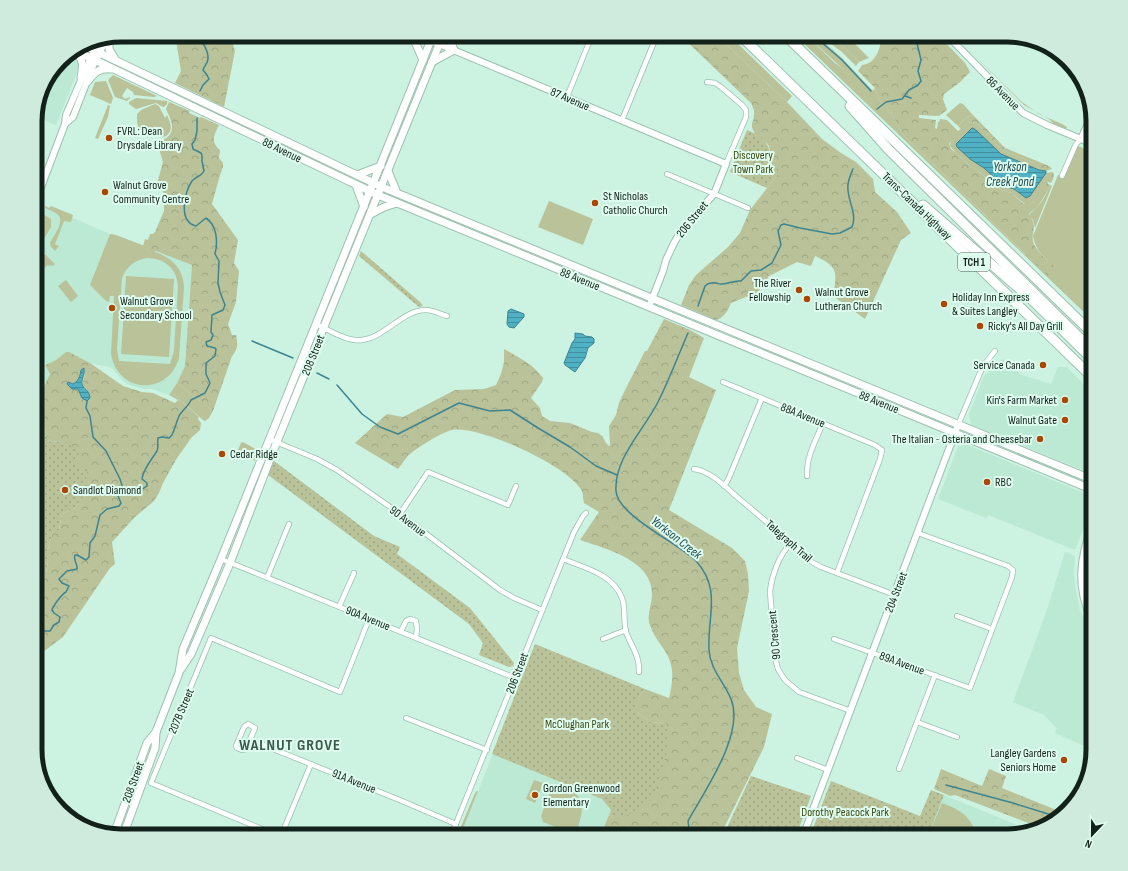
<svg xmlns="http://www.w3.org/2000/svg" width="1128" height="871" font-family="'Sofia Sans Condensed',sans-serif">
<defs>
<pattern id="forest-crowns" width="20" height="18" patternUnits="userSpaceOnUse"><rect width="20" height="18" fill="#b9c299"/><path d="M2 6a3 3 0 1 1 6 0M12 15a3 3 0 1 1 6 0" fill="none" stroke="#9ea683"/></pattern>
<pattern id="park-dots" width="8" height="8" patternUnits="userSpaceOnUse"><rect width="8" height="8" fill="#b9c299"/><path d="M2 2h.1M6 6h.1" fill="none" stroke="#9ea683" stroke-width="1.8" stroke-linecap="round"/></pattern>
<pattern id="water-rules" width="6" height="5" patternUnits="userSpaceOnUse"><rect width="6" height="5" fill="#50b0c4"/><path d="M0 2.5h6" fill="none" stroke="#418f9e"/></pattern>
</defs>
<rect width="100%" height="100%" fill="#ccf2e1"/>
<g fill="#bbe9d4">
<polygon points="68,54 76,58 79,63 78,70 56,125 35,117 35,115 44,83 64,56"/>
<polygon points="45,206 110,234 116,235 192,265 185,366 177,383 169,395 152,389 143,389 127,384 123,381 112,368 90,363 69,352 66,352 56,360 45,365 50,374 35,405 35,231"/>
<polygon points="1002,359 1022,375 1051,384 1058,367 1067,367 1093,394 1093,474 971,425 969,414 984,376"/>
<polygon points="965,444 1084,493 1090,499 1091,510 1075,550 988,515 986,518 938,499 958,447"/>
<polygon points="1065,552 1075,556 1074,571 1075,585 1080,611 1093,634 1093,750 1055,733 1057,728 1044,715 1013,702 1047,610"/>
<polygon points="493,754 602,799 611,810 600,836 460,836"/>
<polygon points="944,795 1031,831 1007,836 928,836"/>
</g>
<g fill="#b9c299" fill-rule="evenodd">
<polygon points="716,35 729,35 792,96 787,102"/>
<path d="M795,35h11l29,28 38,28 2,-3 4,12 12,13 13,23 121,118 26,8c-10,-5 -16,-15 -18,-26l25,-61 6,2 14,-31 15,6v136l-5,7 5,5v21z"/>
<polygon points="838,35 846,35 869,58 859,62 836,40"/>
<polygon points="973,54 1022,102 1039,114 1062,124 1067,127 1066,129 1054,124 1049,119 1024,105"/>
<polygon points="113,75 157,96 154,97 134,95 133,92 127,88 122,96 125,99 130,97 130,98 127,101 115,97 108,80"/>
<polygon points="106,81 113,98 111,104 90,95 95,82"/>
<path d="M136,98l31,3c1,3 -1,5 -4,6l-7,-4 -20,6 -7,-5v-2z"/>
<polygon points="960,103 963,104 973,115 966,118 958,126 946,115"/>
<path d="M155,104l4,2 6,12 2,-3c4,9 7,17 -3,22l-4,-1 -2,-3c-16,4 -22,-3 -21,-19l4,-4z"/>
<polygon points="108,105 110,106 108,117 98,139 95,138"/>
<path d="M940,119l7,1 11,11 12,-9 6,1 23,24 8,5 29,12 5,7h5l-3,11 3,-1 2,1c-6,9 -10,23 -23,22l-14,-11 -16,-6 -13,-13 -14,-10 -12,-11 -6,-7 1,-6 -12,-18z"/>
<path d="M1050,185l2,1 -17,42 -2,-8 -4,-4c2,-5 6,-6 9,-10 6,-6 9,-14 12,-21z"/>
<polygon points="549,201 593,219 583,245 538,227"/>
<path d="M45,206l4,2 2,-2 22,9 -2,7 -7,-1 -9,23 4,2 -4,5 -4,-4 -1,-4c3,-6 14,-20 9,-27 -3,-4 -10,-6 -14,-8z"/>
<polygon points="42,214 51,219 51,227 41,244 42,230 37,225"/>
<path d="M110,234l6,1 39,15v2c17,6 28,16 29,35l-5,71c-11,38 -61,36 -68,-4l3,-58h-4l-1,6 -3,-1 -16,-16zM147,258c18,0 30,11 31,28l-4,65 -4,13 -51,-3 -2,-12 5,-71c5,-12 13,-18 25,-20z"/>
<polygon points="45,254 55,264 53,266 51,265 49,266 48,265 35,275 35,267"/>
<polygon points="126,276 174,279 169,357 121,354"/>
<polygon points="66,280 78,296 71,302 58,286"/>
<polygon points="177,383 213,411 209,418 205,421 203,420 171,392"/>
<polygon points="243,442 259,451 255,461 238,450 241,443"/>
<polygon points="534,780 543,783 535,803 526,799"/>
<path d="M553,784c7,2 18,4 23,10 11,11 4,28 -1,41l-32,-13 -2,-6z"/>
<polygon points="477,791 478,791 460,836 457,836 475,793"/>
<path d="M942,803c21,8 27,13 36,33h-50z"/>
</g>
<g fill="url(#forest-crowns)" fill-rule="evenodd">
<polygon points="172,35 233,35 232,41 235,51 224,107 175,83 181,71 176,40"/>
<path d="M680,35h36l71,67 35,37 19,14 15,9 17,17 2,13 22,20 14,21 -10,7 -36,79 -32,-23c4,-24 6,-29 -18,-40l-4,10 -14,-4 -28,14 -11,16 -27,11c-3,7 -7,15 -15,17l-35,-15 8,-20 7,-10 32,-28 12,-14 10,-23 28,-36v-11l-8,-5c2,-21 -11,-15 -17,-28 -3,-5 1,-9 1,-15 1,-4 -1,-8 -3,-12z"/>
<polygon points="806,35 815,35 841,57 873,91 868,92"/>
<polygon points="819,35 826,35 834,43 836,40 859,62 856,66 842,52"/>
<path d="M880,35h58l27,28 5,9 -11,11 -15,11 -1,5 4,11 -8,6 -20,-1v3l17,2 -1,8 2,1 1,-7h9l9,10 -7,12 2,5 5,4 12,11 14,10 13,13 16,6 13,11 8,-1 3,-2 12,-18 3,2c-3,7 -7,14 -12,21 -3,4 -7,4 -9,9 11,13 -1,19 6,31 1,2 8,11 10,12 1,2 4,2 5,3 4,3 6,10 8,14l-5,6 -149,-145 -13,-23 -12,-13 -4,-12 -17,-17 4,-6c13,0 21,-19 18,-30z"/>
<path d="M169,102l21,9 -1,2 11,5 1,-1 18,8c-5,10 -9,17 1,25l-1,8 4,5v4l-3,8 -8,29 26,36 -4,23 5,8 -3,31 -8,22 4,11h4c2,10 2,14 -4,21l-19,55 -36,-28 8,-17 7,-101 -49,-19 2,-7 3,1 2,-6h3l2,-2 9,-21v-17l-6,-14 5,-18 -3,-10v-11c18,-6 12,-20 6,-32z"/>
<polygon points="973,115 1005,148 1049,166 1052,169 1046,171 1041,171 1036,164 1007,152 999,147 976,123 970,122 961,129 958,126 966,118"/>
<path d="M1053,172c2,4 0,7 -2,11l-5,-2 -5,2 -2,-1 7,-9z"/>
<path d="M664,319l26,11 14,8 -15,39 27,13 -47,120 63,38 13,13 3,13 1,17 -12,57 2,25 5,17 12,17 16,7 -8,33 -44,89h-120l9,-21 5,3 52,-95 -16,-1 -11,-8 -3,-8 3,-9 6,-8 24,9c4,-16 6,-32 -4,-47 -5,-8 -12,-16 -15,-26 -4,-10 2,-20 2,-30 1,-35 -46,-46 -72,-55l19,-28 -15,-9c-1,-4 -1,-9 -2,-12 -13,-25 -103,-66 -130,-61 -10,2 -39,20 -45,27 -3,4 -6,8 -9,12l-43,-26 32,-29 16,3 52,-27 29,-1 12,-4 5,-11 3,-12v-13c14,8 29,15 39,29l-1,4 -11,16 9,10 2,8 8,5 20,2 22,9 6,1 4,3 4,7 3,3 1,-1 -1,-19 7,-11 3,-12 6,-13 20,-39h2z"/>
<path d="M66,352h3l21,11 33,23 19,6 11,1 22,10 3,-3 -9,-5 2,-3 28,25 -1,2 3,4 -1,7 -8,7 -15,21 -14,25 -4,10 -5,8 -19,16 -23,25 3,22 -5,4 -47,69 -28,21v-62l11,-23 2,-11v-13l5,-19h6l3,-16 13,-6 8,-11 8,-2 -5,-16 -22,-38 -15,1 -5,-15 -9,1v-23l15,-31 -5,-9 11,-5zM85,374l-3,11 4,3 4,8 -2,4 -6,-2 -4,-9 -10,-7 5,2c5,-3 7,-7 12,-10z"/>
<polygon points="941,769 982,786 989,769 1006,776 1002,788 1059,811 1062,805 1069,808 1048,825 1040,822 1031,824 955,795 950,796 934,789"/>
</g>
<g fill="url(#park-dots)">
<path d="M747,130c13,5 24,13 23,28l8,5v11l-11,14 -37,-16z"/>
<polygon points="361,251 420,302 423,306 419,307 359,256"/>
<polygon points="44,427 49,442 64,441 79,451 76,463 88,470 86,479 94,489 91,495 83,497 75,508 62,514 59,530 53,530 48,549 48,562 46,573 35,596 35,428"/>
<polygon points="274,461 374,536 400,547 397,554 470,608 514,663 513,666 509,667 479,655 483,643 469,624 268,475"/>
<polygon points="535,644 645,689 639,697 636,706 639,714 650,722 666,723 669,743 658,783 652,798 638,810 625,816 614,818 609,815 611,810 602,799 492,754"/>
<polygon points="751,776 811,796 796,836 723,836"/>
<polygon points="831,781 920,816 931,790 944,795 928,836 810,836"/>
<polygon points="549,826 570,835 571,836 545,836"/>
</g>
<g fill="url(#water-rules)" stroke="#3d8591">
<polygon points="972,128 973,128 977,131 1001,154 1039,170 1046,171 1046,173 1030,196 1026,198 1014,189 1004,186 997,180 984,168 970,159 957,147 956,144"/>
<polygon points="511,309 524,314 524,317 514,328 509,327 507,324 508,311"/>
<polygon points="575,333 583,334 585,336 592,337 594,339 594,343 588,348 585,358 575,372 565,365 564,363 572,343 575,339"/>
<path d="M84,368c1,6 -3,13 -2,16 1,5 7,5 8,14l-3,3 -5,-3 -4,-9h-6l-5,-5 1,-2 5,2c6,-3 7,-8 8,-14z"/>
</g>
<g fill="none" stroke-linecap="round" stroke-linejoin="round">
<g stroke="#3d8591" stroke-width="1.5">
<polyline points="813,35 842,60 871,91"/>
<path d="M200,91l3,-6 6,-6 -2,-4 -4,-5c1,-4 5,-7 5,-11 1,-9 -6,-15 -8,-24"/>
<polyline points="905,96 911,98"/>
<polyline points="877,109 886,102 902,99 909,90 918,85 921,81 918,71 921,60 917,43 910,35"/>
<path d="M698,306l7,-20c1,-1 3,-3 6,-3 3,-1 7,1 10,1 7,0 13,-4 20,-3l10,-10 10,-1 11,-7 9,-18 -3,-14 3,-6 3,-1 16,4 32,6 8,-1 12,-6c6,-13 -6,-29 -4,-42 0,-5 3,-11 5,-16"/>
<polyline points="252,341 293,358"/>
<polyline points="317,373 329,379"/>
<polyline points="337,385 362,414 380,427 398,434 459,403 490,411 510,410 538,428 570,447 596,466 617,475"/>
<polyline points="87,401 86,408 90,416 93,437 106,451 120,479 123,489"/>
<polyline points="35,434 39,432"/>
<path d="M35,635l5,-1 3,-3h7l4,-6 5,-3 1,-5 -6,-4 -2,-3c1,-4 10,-16 14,-18l3,-6 -7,-3 -3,-4 8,-8 10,-2c1,-5 -4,-8 -2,-14h2l9,5 3,-3 1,-14 5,-7 5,-21 7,-6 12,-3 2,-3 -3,-7 3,-6c11,-2 14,5 26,-4v-3l-5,-4c1,-10 10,-20 15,-28 2,-4 0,-8 1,-13l4,-1 7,1 3,-3c3,-6 4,-12 7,-19 3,-6 9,-9 12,-16l14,-7 5,-10 -4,-9v-11l9,-7 1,-7 -1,-1 -8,-2 -1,-4 5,-2 2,-5 -2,-3 1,-17 11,-5 2,-5 -5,-13 -2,-9 1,-22 -4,-7c3,-12 2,-29 -9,-36l-10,8c-18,-4 -12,-34 -4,-45 4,-5 9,-4 12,-10l-2,-10v-6l-1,-2 -8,-4 -1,-5 3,-4 2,-9v-13"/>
<polyline points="946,785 1013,803 1058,817"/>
<path d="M687,836l2,-7 -1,-8c17,-31 57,-87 43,-122 -7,-17 -21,-30 -22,-49 -2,-33 13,-61 -13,-89 -18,-18 -79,-46 -80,-70 -2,-33 28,-61 42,-89 11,-22 20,-46 30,-69"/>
</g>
<defs>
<g id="minor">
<polyline points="707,82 715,83 721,87 742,105 746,110 746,117 726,164"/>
<polyline points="567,97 592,35"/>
<polyline points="622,120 657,35"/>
<polyline points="667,174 748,208"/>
<polyline points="1062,176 1076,144 1081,139"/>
<path d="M316,324c13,6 31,18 46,16 24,-3 40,-30 64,-30 7,0 14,4 21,6"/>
<polyline points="723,382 875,445 882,450 880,459 837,573"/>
<polyline points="958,425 983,366 995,351"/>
<polyline points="269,439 317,459 337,470 396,511 500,590 514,598 542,610"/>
<path d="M694,469c16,2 31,17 43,28 26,21 50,43 75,65l9,5 74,28"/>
<path d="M807,476c-1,-19 9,-36 16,-53"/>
<polyline points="724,486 728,480 762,398"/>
<polyline points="400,514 428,472 508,505 516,486"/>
<path d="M791,543c-12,12 -19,32 -21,48l5,67 3,11 7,11 14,12 52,19"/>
<polyline points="221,559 515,678"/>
<path d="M563,559c22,9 50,15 59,39 4,11 1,23 4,34 5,14 14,24 13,40"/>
<polyline points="267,578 289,524"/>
<polyline points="339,607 354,573"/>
<polyline points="957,616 992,629"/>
<polyline points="401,631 406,621 410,619 416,621 417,629 416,637"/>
<polyline points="603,639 626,630"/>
<polyline points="834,639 970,688 1012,577 1013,570 1008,566 918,533"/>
<polyline points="406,718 487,750"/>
<polyline points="917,722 957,737"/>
<polygon points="248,724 255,728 246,749 242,750 237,748 236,746 244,727"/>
<polyline points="251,740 402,801 456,824"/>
<polyline points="797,758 828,770"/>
<polyline points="899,769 935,675"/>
<polyline points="279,836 151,783 211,638 340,692 369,619"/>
<polyline points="281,836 311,764"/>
<polyline points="451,836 574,532 583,516 586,513"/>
</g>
<g id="tertiary">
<polyline points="414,35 439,44 726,164 714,194 681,231 674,243 666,260 663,271 649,307"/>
<polyline points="947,35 1023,113 1047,125 1093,144"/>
<polyline points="65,124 73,117 93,66 107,38"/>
<polyline points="1081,139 1092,115"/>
<polyline points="35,203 65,124 66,115 99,39"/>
<polyline points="803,836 958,425"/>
</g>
<g id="secondary">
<polyline points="412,35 423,60"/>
<polyline points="109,37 109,49 115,59"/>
<polyline points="83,45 382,187 1093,480"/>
<polyline points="74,50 378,195 1093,490"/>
<path d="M76,52c8,8 7,15 5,26"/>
<polyline points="432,62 454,50 448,35"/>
<path d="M88,81c7,-9 11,-13 23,-12"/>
<polyline points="388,171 397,193"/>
<polyline points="357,175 381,166"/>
<polyline points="356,185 364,207"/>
<polyline points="371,214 384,207 397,203"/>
<path d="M1093,524c-13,35 -17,63 0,98"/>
<polyline points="1093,544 1090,569 1093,594"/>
<polyline points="181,669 191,654 230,563 274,449 443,35"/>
<polyline points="114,834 147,743 156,732 179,673 183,649 221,559 433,35"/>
<polyline points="123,836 155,748 156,732"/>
</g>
<g id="motorway">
<polyline points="740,35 1093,378"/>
<polyline points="785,35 1093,334"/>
<polyline points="850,106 889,150 1093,351"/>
<polyline points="923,205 1029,297 1093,360"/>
</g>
</defs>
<use href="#minor" stroke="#9dc1b1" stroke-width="6"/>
<use href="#tertiary" stroke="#9dc1b1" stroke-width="8"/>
<use href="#secondary" stroke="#9dc1b1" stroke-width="9"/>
<use href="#motorway" stroke="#9dc1b1" stroke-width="11"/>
<use href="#minor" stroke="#fff" stroke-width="4.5"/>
<use href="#tertiary" stroke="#fff" stroke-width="6"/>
<use href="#secondary" stroke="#fff" stroke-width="7"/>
<use href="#motorway" stroke="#fff" stroke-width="9"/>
</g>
<g fill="#a94805" stroke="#dffdef" stroke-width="1.5">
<circle cx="109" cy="138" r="4"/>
<circle cx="105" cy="192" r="4"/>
<circle cx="595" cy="203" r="4"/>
<circle cx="799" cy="290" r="4"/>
<circle cx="807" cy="299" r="4"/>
<circle cx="944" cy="304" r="4"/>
<circle cx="112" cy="308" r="4"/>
<circle cx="980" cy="326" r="4"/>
<circle cx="1043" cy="365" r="4"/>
<circle cx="1065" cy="400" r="4"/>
<circle cx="1065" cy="420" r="4"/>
<circle cx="1040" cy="439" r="4"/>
<circle cx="222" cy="454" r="4"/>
<circle cx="987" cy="482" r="4"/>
<circle cx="65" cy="490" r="4"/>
<circle cx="1064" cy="760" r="4"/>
<circle cx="535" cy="795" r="4"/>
</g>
<g text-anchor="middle" stroke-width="4" stroke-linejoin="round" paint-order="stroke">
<rect fill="#dffdef" stroke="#50635a" stroke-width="1" x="958" y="253" width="32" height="18" rx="3"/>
<g font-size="11" font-weight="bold" fill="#12211a">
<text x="974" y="266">TCH 1</text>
</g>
<g font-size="12" fill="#12211a" stroke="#dffdef">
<text transform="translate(1003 93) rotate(45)" y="4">86 Avenue</text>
<text transform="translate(570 99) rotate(23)" y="4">87 Avenue</text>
<text transform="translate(282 150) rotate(26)" y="4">88 Avenue</text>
<text transform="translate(917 206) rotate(44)" y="4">Trans-Canada Highway</text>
<text transform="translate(692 219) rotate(-51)" y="4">206 Street</text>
<text transform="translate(580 279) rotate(22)" y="4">88 Avenue</text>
<text transform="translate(313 355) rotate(-68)" y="4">208 Street</text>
<text transform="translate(879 402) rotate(22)" y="4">88 Avenue</text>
<text transform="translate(803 415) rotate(22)" y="4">88A Avenue</text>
<text transform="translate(408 521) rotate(37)" y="4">90 Avenue</text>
<text transform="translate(789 541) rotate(41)" y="4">Telegraph Trail</text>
<text transform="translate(896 592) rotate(-69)" y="4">204 Street</text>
<text transform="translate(368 618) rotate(22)" y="4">90A Avenue</text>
<text transform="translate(774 635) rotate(-95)" y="4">90 Crescent</text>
<text transform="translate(902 663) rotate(20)" y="4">89A Avenue</text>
<text transform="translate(517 673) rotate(-69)" y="4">206 Street</text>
<text transform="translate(181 711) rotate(-67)" y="4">207B Street</text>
<text transform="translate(354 781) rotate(22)" y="4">91A Avenue</text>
<text transform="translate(133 782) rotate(-70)" y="4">208 Street</text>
</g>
<g font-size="12" fill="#12211a" stroke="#dffdef" text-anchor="start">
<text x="117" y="135">FVRL: Dean<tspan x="117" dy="14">Drysdale Library</tspan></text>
<text x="113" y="189">Walnut Grove<tspan x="113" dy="14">Community Centre</tspan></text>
<text x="603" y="200">St Nicholas<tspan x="603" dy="14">Catholic Church</tspan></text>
<text x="791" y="287" text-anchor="end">The River<tspan x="791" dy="14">Fellowship</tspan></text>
<text x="815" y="296">Walnut Grove<tspan x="815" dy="14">Lutheran Church</tspan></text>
<text x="952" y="301">Holiday Inn Express<tspan x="952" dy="14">&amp; Suites Langley</tspan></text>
<text x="120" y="305">Walnut Grove<tspan x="120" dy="14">Secondary School</tspan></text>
<text x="988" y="330">Ricky's All Day Grill</text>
<text x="1035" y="369" text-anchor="end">Service Canada</text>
<text x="1057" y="404" text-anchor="end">Kin's Farm Market</text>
<text x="1057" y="424" text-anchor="end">Walnut Gate</text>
<text x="1032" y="443" text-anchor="end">The Italian - Osteria and Cheesebar</text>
<text x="230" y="458">Cedar Ridge</text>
<text x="995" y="486">RBC</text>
<text x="73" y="494">Sandlot Diamond</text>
<text x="1056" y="757" text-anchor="end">Langley Gardens<tspan x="1056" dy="14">Seniors Home</tspan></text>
<text x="543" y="792">Gordon Greenwood<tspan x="543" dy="14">Elementary</tspan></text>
</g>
<g font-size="12" fill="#3e4712" stroke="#dffdef">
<text x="753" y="159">Discovery<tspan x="753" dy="14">Town Park</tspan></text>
<text x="577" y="728">McClughan Park</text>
<text x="845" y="816">Dorothy Peacock Park</text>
</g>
<g font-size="13" font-style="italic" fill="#1c4750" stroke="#dffdef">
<text x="1010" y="171">Yorkson<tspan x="1010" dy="15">Creek Pond</tspan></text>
<text transform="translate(677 537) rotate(38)" y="5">Yorkson Creek</text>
</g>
<g font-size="16" font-weight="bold" letter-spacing="1" fill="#3a5b4d" stroke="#dffdef">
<text x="290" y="750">WALNUT GROVE</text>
</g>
</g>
<path d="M0 0H1128V871H0ZM121 42H1007A79 79 0 0 1 1086 121V750A79 79 0 0 1 1007 829H121A79 79 0 0 1 42 750V121A79 79 0 0 1 121 42Z" fill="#cfebde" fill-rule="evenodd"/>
<path fill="none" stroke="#12211a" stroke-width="5" d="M121 42H1007A79 79 0 0 1 1086 121V750A79 79 0 0 1 1007 829H121A79 79 0 0 1 42 750V121A79 79 0 0 1 121 42Z"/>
<g transform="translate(1092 835) rotate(202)" stroke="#dffdef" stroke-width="3" paint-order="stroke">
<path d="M0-3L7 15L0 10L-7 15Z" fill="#12211a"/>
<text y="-6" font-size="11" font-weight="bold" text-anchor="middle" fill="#12211a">N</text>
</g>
</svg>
